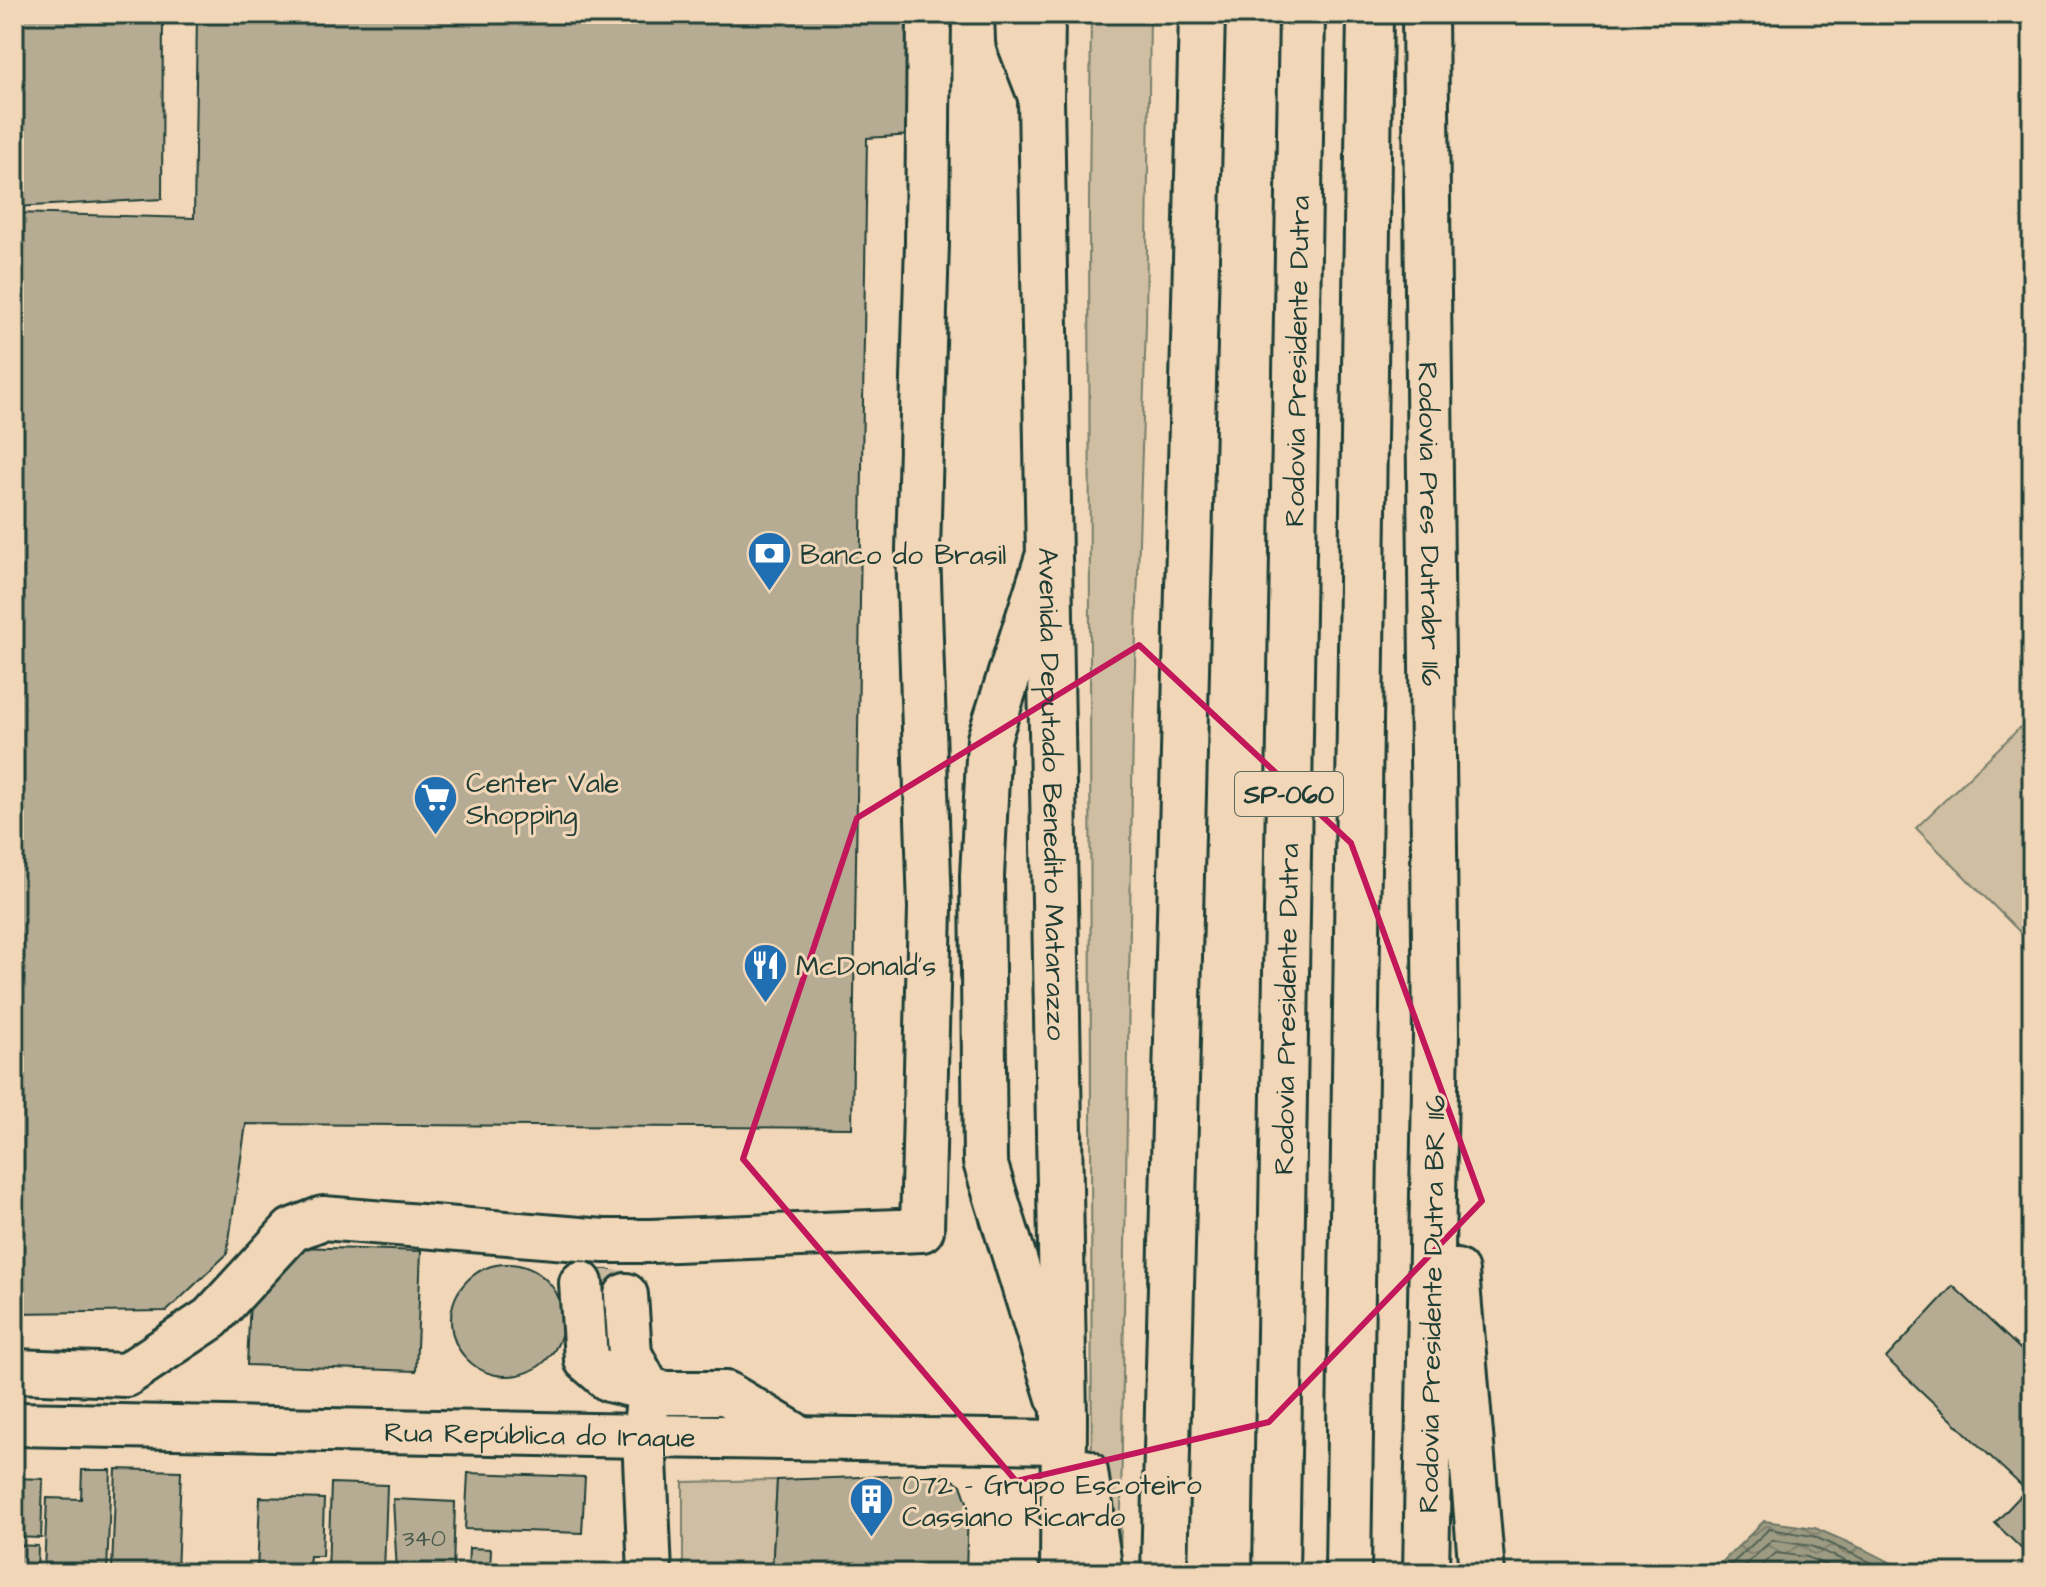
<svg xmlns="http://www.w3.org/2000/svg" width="2046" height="1587" font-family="'Architects Daughter',sans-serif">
<defs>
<pattern id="water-waves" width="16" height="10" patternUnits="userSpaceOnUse" patternTransform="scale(2)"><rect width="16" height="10" fill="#9e9b83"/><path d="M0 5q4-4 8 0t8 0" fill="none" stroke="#80806c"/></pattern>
</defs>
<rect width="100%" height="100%" fill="#f1d7b8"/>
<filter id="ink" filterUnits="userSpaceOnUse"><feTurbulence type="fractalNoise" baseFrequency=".0125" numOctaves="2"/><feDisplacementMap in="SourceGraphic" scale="16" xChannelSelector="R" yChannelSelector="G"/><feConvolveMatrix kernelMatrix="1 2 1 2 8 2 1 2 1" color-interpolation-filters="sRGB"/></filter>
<g filter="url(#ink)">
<g fill="#cfbea2" stroke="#777e6b" stroke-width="2">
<polygon points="1091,14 1150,14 1146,325 1133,727 1120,1573 1092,1573 1089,201"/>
<polygon points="2032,716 2032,944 1916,828"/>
<polygon points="777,1480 772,1573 683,1573 683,1482"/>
</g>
<polygon fill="url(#water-waves)" stroke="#6b7563" stroke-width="2" points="1764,1521 1815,1528 1872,1553 1911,1573 1711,1573"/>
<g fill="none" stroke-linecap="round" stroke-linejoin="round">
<g stroke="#526354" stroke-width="2">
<polyline points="1722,1573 1769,1529 1813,1536 1894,1573"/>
<polyline points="1737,1573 1772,1540 1811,1546 1872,1573"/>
<polyline points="1754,1573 1776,1553 1807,1557 1844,1573"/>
</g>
</g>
<g fill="#b6ac94" stroke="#1f3d34" stroke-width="2">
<polygon points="14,14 163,14 162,199 14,207"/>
<polygon points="197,14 909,14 913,135 867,138 852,1128 246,1124 227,1254 167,1311 14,1313 14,213 194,218"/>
<polygon points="299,1247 421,1251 416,1371 247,1365 250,1299"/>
<circle cx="507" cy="1320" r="56"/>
<polygon points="593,1270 611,1270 611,1291 593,1290"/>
<polygon points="1953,1286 2032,1360 2032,1559 1995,1523 2026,1490 1886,1358"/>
<polygon points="116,1469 181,1471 177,1573 125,1573 125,1569 112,1569"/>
<polygon points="82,1470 111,1470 107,1573 44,1573 47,1498 81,1499"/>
<polygon points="468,1473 585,1477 582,1533 465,1529"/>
<polygon points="944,1474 961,1485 968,1505 966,1573 772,1573 777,1480"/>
<polygon points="14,1478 43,1479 41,1538 14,1537"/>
<polygon points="331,1483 387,1485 384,1573 328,1573"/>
<polygon points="260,1497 324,1499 322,1556 310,1556 309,1565 318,1565 318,1573 257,1573"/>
<polygon points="393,1499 455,1502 453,1573 397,1573"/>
<polygon points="14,1545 38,1546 37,1573 14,1573"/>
<polygon points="469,1548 491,1549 490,1573 468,1573"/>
</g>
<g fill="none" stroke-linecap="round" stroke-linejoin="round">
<polyline stroke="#c7b89e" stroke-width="42" stroke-dasharray="42 21" stroke-linecap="butt" points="604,1270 604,1291"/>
<defs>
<g id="minor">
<polyline points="1017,14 1018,40 1040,97"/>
<polyline points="1046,560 989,739 982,876 985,1162 1058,1398"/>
<polyline points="581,1283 586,1360 609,1380 665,1393 726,1393 799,1437"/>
<polyline points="626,1295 630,1354 649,1390 644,1436 650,1573"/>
<polyline points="14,1371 126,1375 211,1318 292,1230 323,1218 604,1241 651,1241 922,1230 930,908 918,550 927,242 929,14"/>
<path id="s1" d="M14,1424l630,12 420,6"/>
</g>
<g id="major">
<path id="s2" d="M1042,14l-1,86 23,1317 -1,156"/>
<path id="s3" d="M1425,14l11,1020 -10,539"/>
<polyline points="1456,1272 1482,1573"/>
<polyline points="1085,1472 1100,1573"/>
<polyline points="1164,1573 1202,14"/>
</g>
<g id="highway">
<path id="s4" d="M1276,1573l26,-1559"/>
<polyline points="1348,1573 1370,14"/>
</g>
</defs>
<use href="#minor" stroke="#1f3d34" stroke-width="48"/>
<use href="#major" stroke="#1f3d34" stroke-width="50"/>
<use href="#highway" stroke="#1f3d34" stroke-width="50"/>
<use href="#minor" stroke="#f1d7b8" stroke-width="42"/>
<use href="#major" stroke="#f1d7b8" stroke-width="44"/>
<use href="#highway" stroke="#f1d7b8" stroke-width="44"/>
</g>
</g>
<path fill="none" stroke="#c2185b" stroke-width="6" stroke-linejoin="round" d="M1139,645l212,198 131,358 -213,221 -253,59 -273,-322 114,-341z"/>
<defs>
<symbol id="bank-pin" viewBox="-11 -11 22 30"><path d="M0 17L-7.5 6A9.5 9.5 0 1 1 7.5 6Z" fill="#1f6fb2" stroke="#f1d7b8"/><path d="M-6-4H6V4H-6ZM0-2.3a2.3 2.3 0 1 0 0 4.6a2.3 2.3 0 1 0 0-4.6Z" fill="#fff"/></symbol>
<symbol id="supermarket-pin" viewBox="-11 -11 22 30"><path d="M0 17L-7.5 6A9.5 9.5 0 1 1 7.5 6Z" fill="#1f6fb2" stroke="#f1d7b8"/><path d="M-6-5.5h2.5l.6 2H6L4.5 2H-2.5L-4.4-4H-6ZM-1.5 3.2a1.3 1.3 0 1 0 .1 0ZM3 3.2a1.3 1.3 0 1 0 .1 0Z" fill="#fff"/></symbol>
<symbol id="restaurant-pin" viewBox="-11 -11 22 30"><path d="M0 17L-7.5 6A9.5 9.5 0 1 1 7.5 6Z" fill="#1f6fb2" stroke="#f1d7b8"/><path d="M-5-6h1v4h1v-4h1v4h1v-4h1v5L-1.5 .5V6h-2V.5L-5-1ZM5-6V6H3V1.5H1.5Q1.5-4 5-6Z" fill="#fff"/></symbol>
<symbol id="building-pin" viewBox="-11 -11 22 30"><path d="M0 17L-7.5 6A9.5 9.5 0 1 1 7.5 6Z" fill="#1f6fb2" stroke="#f1d7b8"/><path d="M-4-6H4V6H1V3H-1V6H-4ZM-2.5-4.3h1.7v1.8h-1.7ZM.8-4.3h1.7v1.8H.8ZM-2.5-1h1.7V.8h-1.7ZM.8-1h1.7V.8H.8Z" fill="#fff"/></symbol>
</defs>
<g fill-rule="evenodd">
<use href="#bank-pin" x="744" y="528" width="51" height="69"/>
<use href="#supermarket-pin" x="410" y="772" width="51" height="69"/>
<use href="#restaurant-pin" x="740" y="940" width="51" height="69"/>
<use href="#building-pin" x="846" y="1474" width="51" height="69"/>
</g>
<g text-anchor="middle" stroke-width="6" stroke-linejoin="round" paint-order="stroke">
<g font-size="24" fill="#45594c">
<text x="424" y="1546">340</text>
</g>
<rect fill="#f1d7b8" stroke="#5e6b5c" stroke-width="2" x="1235" y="772" width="108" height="44" rx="6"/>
<g font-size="26" font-weight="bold" fill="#1f3d34">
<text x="1289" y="803">SP-060</text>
</g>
<g font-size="28" fill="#1f3d34" stroke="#f1d7b8">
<text dy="10" stroke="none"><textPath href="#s4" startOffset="1212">Rodovia Presidente Dutra</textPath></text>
<text dy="10" stroke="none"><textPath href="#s3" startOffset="510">Rodovia Pres Dutrabr 116</textPath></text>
<text dy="10" stroke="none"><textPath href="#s2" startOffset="780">Avenida Deputado Benedito Matarazzo</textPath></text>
<text dy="10" stroke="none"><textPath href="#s4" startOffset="564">Rodovia Presidente Dutra</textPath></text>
<text transform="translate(1431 1304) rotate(-89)" y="10">Rodovia Presidente Dutra BR 116</text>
<text dy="10" stroke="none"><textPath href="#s1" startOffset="526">Rua República do Iraque</textPath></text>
</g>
<g font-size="28" fill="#1f3d34" stroke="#f1d7b8" text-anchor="start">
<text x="800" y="564">Banco do Brasil</text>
<text x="466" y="792">Center Vale<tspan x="466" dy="32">Shopping</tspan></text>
<text x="796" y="975">McDonald's</text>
<text x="902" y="1494">072 - Grupo Escoteiro<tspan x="902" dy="32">Cassiano Ricardo</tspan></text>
</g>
</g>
<rect width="2046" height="1587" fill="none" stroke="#f1d7b8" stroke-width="48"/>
<rect x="24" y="24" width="1998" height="1539" fill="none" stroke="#1f3d34" stroke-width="3" filter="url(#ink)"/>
</svg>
